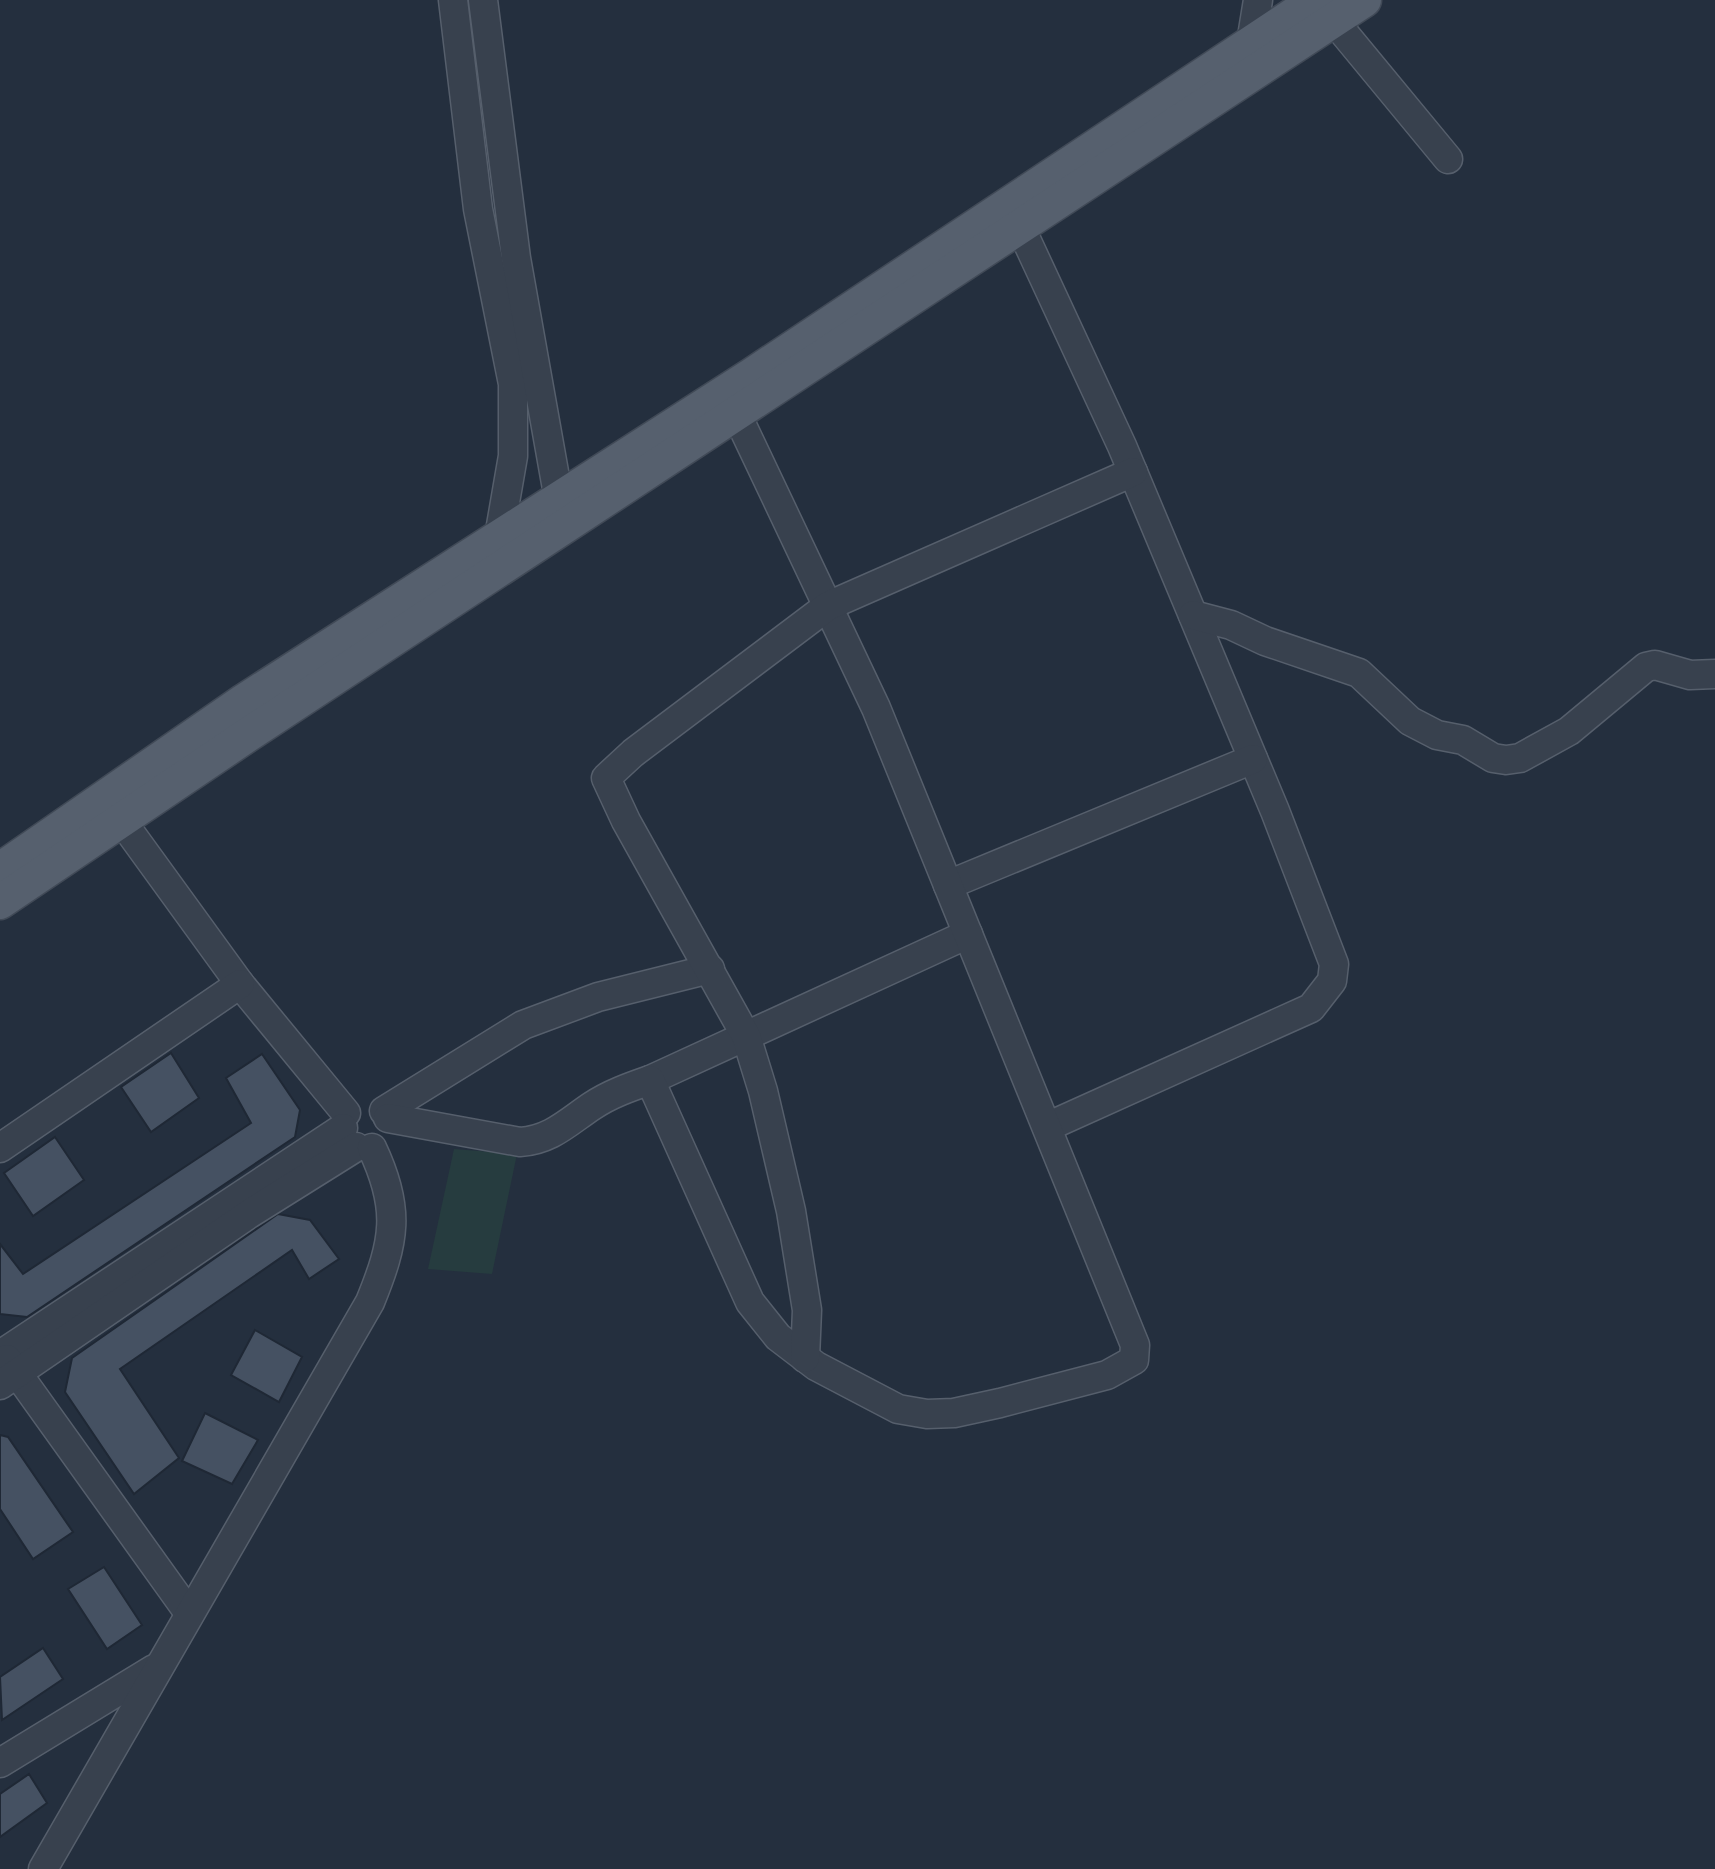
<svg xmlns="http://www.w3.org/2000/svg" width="1715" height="1869" font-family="Cabin,sans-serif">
<rect width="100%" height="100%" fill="#242f3e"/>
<polygon fill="#263c3f" points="454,1149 517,1154 492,1274 428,1269"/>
<g fill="#455162" stroke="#1f2835" stroke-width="2">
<polygon points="171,1053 199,1098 151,1132 121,1087"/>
<polygon points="262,1054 300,1110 295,1137 27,1317 0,1314 0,1244 23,1274 251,1123 226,1078"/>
<polygon points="55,1137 84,1180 33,1216 4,1173"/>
<polygon points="278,1214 310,1220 339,1259 309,1279 292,1250 120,1369 179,1458 134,1494 65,1392 72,1358"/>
<polygon points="255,1330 302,1357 279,1402 231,1375"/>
<polygon points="205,1413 258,1440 232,1484 182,1461"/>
<polygon points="0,1435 8,1437 73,1532 33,1559 0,1509"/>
<polygon points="104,1567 142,1625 107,1649 68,1589"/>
<polygon points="43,1648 63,1679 2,1720 0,1677"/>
<polygon points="29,1774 47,1803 0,1837 0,1794"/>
</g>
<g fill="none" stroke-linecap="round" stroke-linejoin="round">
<defs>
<g id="minor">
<polyline points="453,0 478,209 513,384 513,456 499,537"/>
<polyline points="483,0 516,258 562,517"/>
<polyline points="1320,4 1448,159"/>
<polyline points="1251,43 1258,0"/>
<polyline points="1011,207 1122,446 1275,811 1334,964 1332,981 1311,1008 1047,1127"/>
<polyline points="1193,615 1231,625 1265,641 1359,673 1410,721 1437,735 1463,740 1493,758 1506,760 1520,758 1569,731 1646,667 1655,665 1690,675 1715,674"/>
<polyline points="121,820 240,984 346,1113"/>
<polyline points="948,885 1253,759"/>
<polyline points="650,1080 968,934"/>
<polyline points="384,1111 523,1025 598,997 710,969"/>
<path d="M388,1118l132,24c31,-2 48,-20 72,-36 18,-12 38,-19 58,-26l100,222 28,35 38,29 82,43 29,5 27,-1 46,-10 107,-28 27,-15 1,-15 -259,-637 -139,-293"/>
<polyline points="0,1148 240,984"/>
<polyline points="0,1355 343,1128"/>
<polyline points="805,1358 807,1310 791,1211 763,1091 746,1036 626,821 606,778 633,753 828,606 1133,472"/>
<polyline points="7,1359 189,1613"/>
<polyline points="0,1385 249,1214 356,1147"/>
<polyline points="0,1763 154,1669"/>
<path d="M43,1869l327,-567c25,-61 31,-93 2,-154"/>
</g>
<g id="major">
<polyline points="0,870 244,701 752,375 1316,0"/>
<polyline points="0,902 246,736 1364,0"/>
</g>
</defs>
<use href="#minor" stroke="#565f6c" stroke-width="31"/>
<use href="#major" stroke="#414a57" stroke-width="37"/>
<use href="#minor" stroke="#38414e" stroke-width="28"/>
<use href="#major" stroke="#56606e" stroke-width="34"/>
</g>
</svg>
